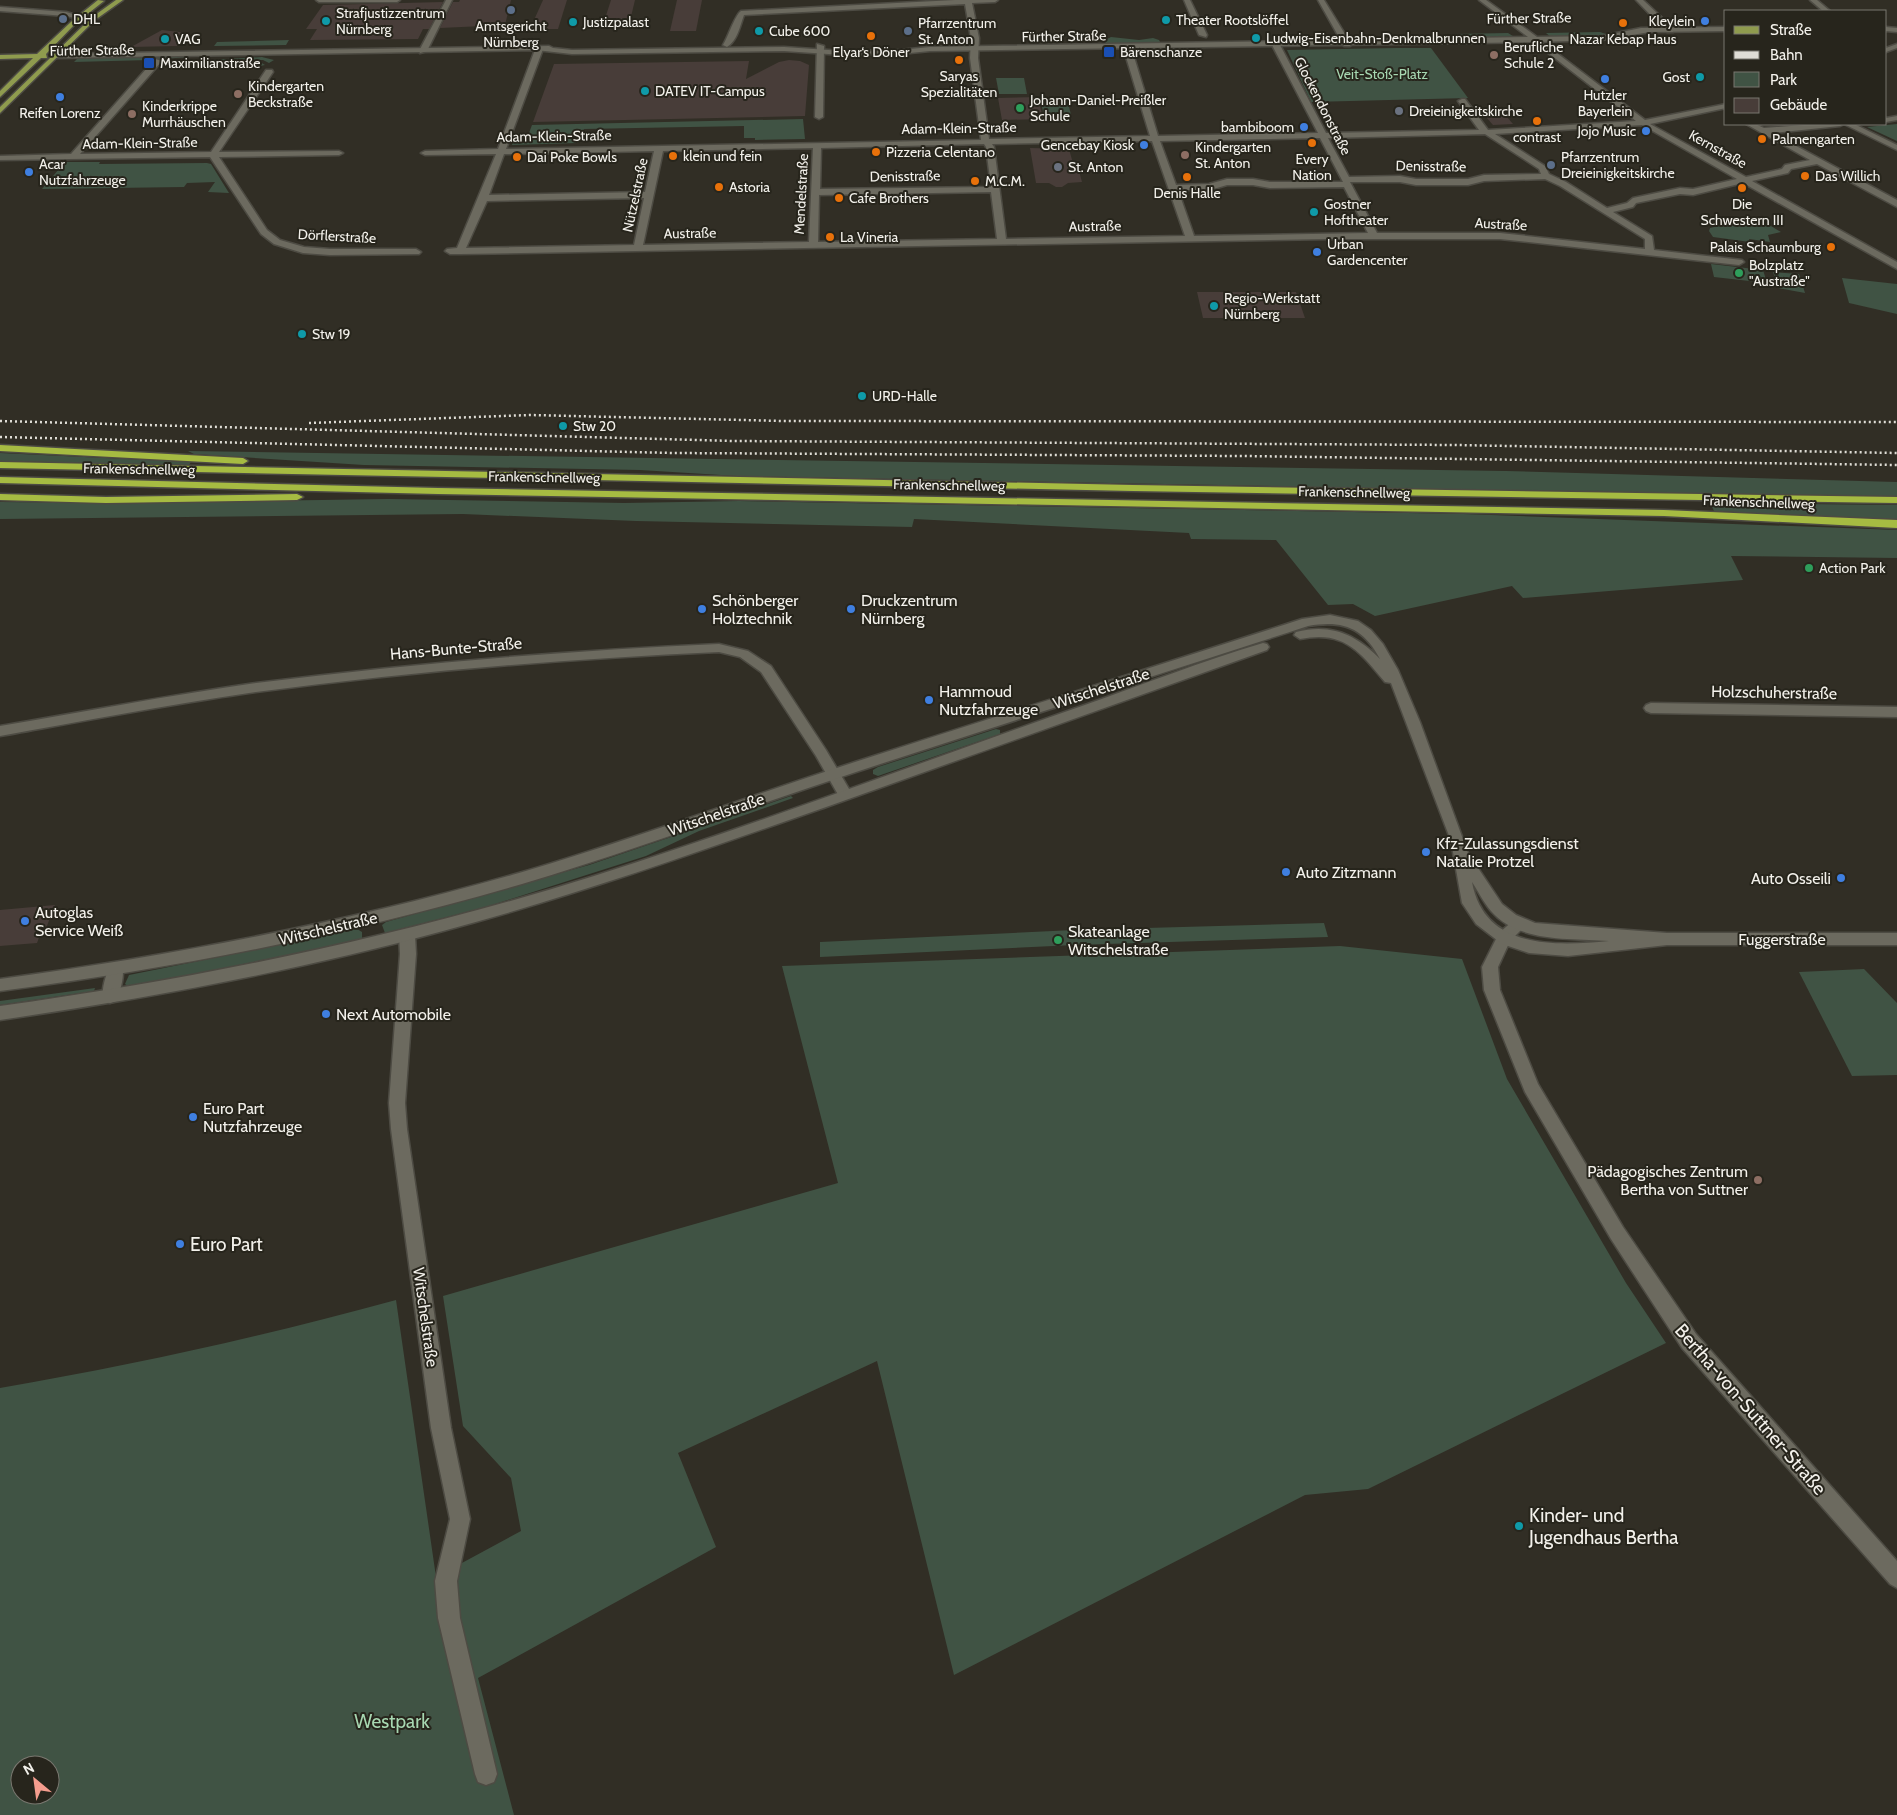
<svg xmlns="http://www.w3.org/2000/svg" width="1897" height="1815" font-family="Cabin,sans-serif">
<rect width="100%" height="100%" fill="#312e25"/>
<g fill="#405344" fill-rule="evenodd">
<polygon points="1600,32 1609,35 1552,38 1546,33"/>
<polygon points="1508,33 1516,38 1431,40 1455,34"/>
<polygon points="1111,37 1139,40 1153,38 1159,40 1161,44 1106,45 1105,40"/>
<polygon points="289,40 286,45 214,46 217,42"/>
<polygon points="1396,48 1431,48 1468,98 1311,102 1287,50"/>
<polygon points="213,54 215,55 150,60 74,62 77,59"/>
<path d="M262,57l12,3 -5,3 -6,-3h-13l-2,2h12l5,3c-9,3 -19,-1 -28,-2 -11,-2 -20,5 -31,2l5,-5z"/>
<polygon points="1024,78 1027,94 999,94 996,78"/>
<polygon points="1067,98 1071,115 1044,115 1040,99"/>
<polygon points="803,119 805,139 755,140 755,138 744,138 744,126 584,129 578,143 512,145 516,133 529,133 532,125"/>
<polygon points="1897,124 1897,141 1867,127"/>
<polygon points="65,162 100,162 99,164 207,163 211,164 229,193 208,192 215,182 187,183 184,187 42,189"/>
<polygon points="1756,217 1781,232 1768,235 1770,242 1749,239 1750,242 1713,237 1709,231 1710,228"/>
<polygon points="1711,264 1763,270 1767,283 1714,277"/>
<polygon points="1773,272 1799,274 1805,293 1778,288"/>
<polygon points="1842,278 1897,284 1897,314 1849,303"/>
<polygon points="188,451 1506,471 1897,482 1897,496 1847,497 737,476 640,470 364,465 194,454"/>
<polygon points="0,453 191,462 189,465 0,461"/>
<polygon points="388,499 624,503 739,501 1464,514 1897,530 1897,558 1731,556 1743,580 1523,598 1512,586 1375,616 1353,604 1328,605 1276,540 1191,539 1189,533 914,519 912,527 636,521 463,514 0,519 0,502 129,503"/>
<polygon points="1710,503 1897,505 1897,520 1714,511"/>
<polygon points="996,729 1000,730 1000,734 878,776 873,774 873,770 878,767"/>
<polygon points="791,796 793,798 699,831 646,856 486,907 385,933 382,925 386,922 589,865"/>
<polygon points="1324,923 1328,937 1075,945 820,957 820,942 1074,930"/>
<polygon points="357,929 362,932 362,940 129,987 125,984 129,975"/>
<path d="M1340,946l122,13 45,120 119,204 40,60 -298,146 -63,6 -351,180 -77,-314 -199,92 38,94 -238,131 36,137h-514v-427c134,-23 265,-52 396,-88l40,277 85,-46 -10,-53 -48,-52 -20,-130 395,-113 -56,-217zM20,1765h30v30h-30z"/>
<polygon points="1864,969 1897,1003 1897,1075 1852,1076 1799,972"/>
<polygon points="95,988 94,991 0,1005 0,1001"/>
</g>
<g fill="#483d39">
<polygon points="460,0 511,0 505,25 440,28 453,2 459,2"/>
<polygon points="543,0 567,0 558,29 530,29"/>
<polygon points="611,0 635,0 629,25 627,28 602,28"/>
<polygon points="677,0 702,0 696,31 670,31"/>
<polygon points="443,2 429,29 423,29 418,39 310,40 317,29 306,29 323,5"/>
<polygon points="162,30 188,33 177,46 131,47"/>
<polygon points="789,60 800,61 809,65 805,116 533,122 554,64 749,61 746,79 779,62"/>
<polygon points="1038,97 1043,119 1002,120 998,98"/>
<polygon points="1500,109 1513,124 1493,125 1480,110"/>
<polygon points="1030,148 1069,149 1074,167 1078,167 1082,182 1068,183 1062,187 1056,187 1049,183 1036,183"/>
<polygon points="1197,292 1296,292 1305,318 1203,318"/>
<polygon points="55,905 45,931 41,932 37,943 0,946 0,910"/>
</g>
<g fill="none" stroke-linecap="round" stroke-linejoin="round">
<defs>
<g id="street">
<polygon points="316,0 400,0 397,2 319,2"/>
<polygon points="446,0 452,0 427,51 420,53 419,51"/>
<path d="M955,0h43l-3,2 -23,1 7,35 -1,20 11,81 161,-3 -27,-89 4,-2 4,2 27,89 160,-3 -46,-88 4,-2 4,2 46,88 153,-3 -21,-29 4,-2h3l23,31 148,-9 -102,-79v-4h3l108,82 81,-16v4l-76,16 96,53 36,-8 3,-4 25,-5 -64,-36h9l9,4 52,-4h28l-4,2 -68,7 125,67v7l-80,-43 -26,5 -3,4 -36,8 145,81v7l-154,-86 -50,12 -13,-1 -44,9 -3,4 -20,5 39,24 2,14 88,10 2,2 -5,3 -239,-26h-173l-867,15h-10l-5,-3 2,-2 10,-1 39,-94 -71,1 -4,-2 4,-2 73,-2 38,-102 7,2 -37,100 475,-9 -11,-82 1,-20 -6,-34 -221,11c-4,11 -7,26 -17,32l-4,-2c5,-8 12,-30 18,-34zM1642,125l95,54 -44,10 -13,-1 -47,10 -6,5 -20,5 -41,-26 -17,-8 -4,-8 -50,-32zM1485,134l54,35 2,5 -57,1 -16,4h-52l-16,-3 -51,1 -21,-39zM1320,138l23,44h-73l-17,-3h-26l-18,5 -33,1 -16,-44zM1152,141l33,95 -179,3 -12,-92 -2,-3zM984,144l2,3 5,40 -171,2 1,-41zM813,148l-4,94 -166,3 20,-94zM654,151l-9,41 -156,3 15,-41zM1545,179l15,7 85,53v10l-145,-16h-123l-27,-51h50l16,3h52l16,-4zM1227,185h26l17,3 74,-1 24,46 -174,3 -16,-46h32zM991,192l6,47 -179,3 1,-47zM644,198l-10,47 -168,3 21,-47z"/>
<polygon points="1184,0 1190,0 1207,35 1206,37 1199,35"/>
<polygon points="1318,0 1324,0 1351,44 1350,46 1344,46"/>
<polygon points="1636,0 1643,0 1673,28 1673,32 1667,32"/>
<polygon points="1810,0 1817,0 1830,11 1823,11"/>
<polygon points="0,7 66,12 83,17 79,19 66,16 0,11"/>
<polygon points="817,44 824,46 823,117 819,119 815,117"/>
<polygon points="1897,44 1897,48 1886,52 1886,48"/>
<polygon points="155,59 162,61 80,154 211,152 266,70 272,70 273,72 219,152 339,151 343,153 339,155 219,157 267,230 280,240 304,247 330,249 416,249 421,252 419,254 330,255 303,253 274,244 261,234 210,157 0,160 0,156 71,154"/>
<polygon points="1897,116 1897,120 1886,122 1886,118"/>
<polygon points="1844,124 1854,124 1897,145 1897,150"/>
<path d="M719,644l29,7 23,15 55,84 26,44 -2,4 -5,1 -5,-1 -24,-42 -55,-84 -21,-15 -21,-5c-157,7 -314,20 -470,41 -83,12 -166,28 -249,43v-10c83,-14 166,-30 249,-42 156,-20 313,-33 470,-40z"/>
<polygon points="1651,703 1897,707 1897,717 1651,713 1646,711 1644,708 1646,705"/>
<polygon points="1519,918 1524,920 1527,924 1510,941 1498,967 1500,990 1538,1084 1623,1227 1696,1334 1897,1561 1897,1588 1890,1584 1682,1348 1611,1239 1525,1092 1484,990 1482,967 1499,933 1514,920"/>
<polygon points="407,929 412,931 415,935 416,954 405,1103 407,1129 451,1428 470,1519 457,1581 460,1618 497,1774 494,1782 486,1785 478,1782 475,1774 438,1618 435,1581 450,1519 431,1428 391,1129 389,1103 400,954 399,935 402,931"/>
<path d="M116,963l5,2c5,8 -1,27 -5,36l-6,2 -6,-2c-4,-9 2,-28 7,-36z"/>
</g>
<g id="secondary">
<polygon points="1479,0 1486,0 1537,37 1602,36 1641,28 1726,27 1726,31 1650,32 1602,40 1537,42 930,51 900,54 843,55 784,51 572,54 536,50 56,58 52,56 56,54 549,46 553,48 572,50 784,47 843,51 900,50 930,47 1528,37"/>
<polygon points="1886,27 1897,28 1897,32 1886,31"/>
<path d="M1330,615l28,6 13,9 12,14 15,26 22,52 48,131 34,51 14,11 19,8 132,10h230v12h-230l-99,11 -39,-3 -27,-9 -26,-20 -14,-21 -11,-62 -60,-158 -6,-1c-26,-31 -41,-52 -85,-43l-6,-4 2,-3c34,-9 60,2 84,27 -17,-32 -38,-39 -72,-33 -150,49 -300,96 -449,145 -113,37 -224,79 -337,113 -171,50 -346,84 -522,107v-12c176,-24 349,-57 519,-106 113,-33 224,-75 336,-111 148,-48 298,-95 447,-143zM1472,882c6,9 12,21 19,29 27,32 81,27 118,30 -53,5 -125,9 -137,-59z"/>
<path d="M1263,643l4,1 2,3 -2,3c-146,52 -292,104 -438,156 -128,45 -255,90 -386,125 -146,40 -294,67 -443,89v-14c201,-28 400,-69 594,-130 164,-52 325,-113 488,-170 60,-21 120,-45 181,-63z"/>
</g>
<g id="primary">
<polygon points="98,0 104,1 76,23 46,54 47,58 41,58 0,97 0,91 33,58 0,59 0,55 37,54 72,21"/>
<polygon points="116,0 123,0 95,20 0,113 0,107 91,18"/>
</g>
<g id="highway">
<polygon points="0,445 243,458 248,461 243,464 0,451"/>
<polygon points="0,462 1133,485 1897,497 1897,503 1133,491 0,468"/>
<polygon points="0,477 438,488 1664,510 1897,520 1897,528 1664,516 438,494 0,483"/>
<polygon points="0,494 106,497 297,494 303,497 297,500 106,503 0,500"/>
</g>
</defs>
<use href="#street" stroke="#4d4b43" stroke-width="3"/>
<use href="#secondary" stroke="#4d4b43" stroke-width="3"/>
<use href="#primary" stroke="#4d4b43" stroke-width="3"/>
<use href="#highway" stroke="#4d4b43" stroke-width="3"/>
<use href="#street" fill="#6c6a5f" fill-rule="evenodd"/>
<use href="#secondary" fill="#6c6a5f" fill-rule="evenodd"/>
<use href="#primary" fill="#8f9b4e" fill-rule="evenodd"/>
<use href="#highway" fill="#a6bb42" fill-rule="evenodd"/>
<g stroke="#dfddd6" stroke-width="2.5" stroke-dasharray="2 3" stroke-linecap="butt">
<polyline points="0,421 734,441 1455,445 1897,453"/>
<polyline points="309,423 530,415 784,421 1897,422"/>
<polyline points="0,437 673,453 1243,456 1897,465"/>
</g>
</g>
<g fill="#5c6f8a" stroke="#27251c" stroke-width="2">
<circle cx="511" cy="10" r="5"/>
<circle cx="63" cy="19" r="5"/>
<circle cx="908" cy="31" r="5"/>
<circle cx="1551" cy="165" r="5"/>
</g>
<g fill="#0f9aa8" stroke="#27251c" stroke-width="2">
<circle cx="1166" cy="20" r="5"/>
<circle cx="326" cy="21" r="5"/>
<circle cx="573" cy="22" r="5"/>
<circle cx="759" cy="31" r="5"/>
<circle cx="1256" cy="38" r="5"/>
<circle cx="165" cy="39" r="5"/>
<circle cx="1700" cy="77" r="5"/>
<circle cx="645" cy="91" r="5"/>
<circle cx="1314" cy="212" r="5"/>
<circle cx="1214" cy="306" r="5"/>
<circle cx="302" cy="334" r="5"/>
<circle cx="862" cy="396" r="5"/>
<circle cx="563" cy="426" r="5"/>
<circle cx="1519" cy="1526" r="5"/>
</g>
<g fill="#3f7fe0" stroke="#27251c" stroke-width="2">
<circle cx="1705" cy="21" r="5"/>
<circle cx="1605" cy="79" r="5"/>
<circle cx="60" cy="97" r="5"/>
<circle cx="1304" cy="127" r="5"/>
<circle cx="1646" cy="131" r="5"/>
<circle cx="1144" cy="145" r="5"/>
<circle cx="29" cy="172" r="5"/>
<circle cx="1317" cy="252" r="5"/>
<circle cx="702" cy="609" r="5"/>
<circle cx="851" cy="609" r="5"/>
<circle cx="929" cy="700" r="5"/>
<circle cx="1426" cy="852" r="5"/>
<circle cx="1286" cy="872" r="5"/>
<circle cx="1841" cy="878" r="5"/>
<circle cx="25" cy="921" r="5"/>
<circle cx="326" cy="1014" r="5"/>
<circle cx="193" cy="1117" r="5"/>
<circle cx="180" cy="1244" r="5"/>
</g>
<g fill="#e8710a" stroke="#27251c" stroke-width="2">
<circle cx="1623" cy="23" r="5"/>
<circle cx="871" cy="36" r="5"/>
<circle cx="959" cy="60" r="5"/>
<circle cx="1537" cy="121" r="5"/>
<circle cx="1762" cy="139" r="5"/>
<circle cx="1312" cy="143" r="5"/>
<circle cx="876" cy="152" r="5"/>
<circle cx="673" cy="156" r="5"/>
<circle cx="517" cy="157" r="5"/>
<circle cx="1805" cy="176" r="5"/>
<circle cx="1187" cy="177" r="5"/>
<circle cx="975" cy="181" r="5"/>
<circle cx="719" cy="187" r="5"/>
<circle cx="1742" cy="188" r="5"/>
<circle cx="839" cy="198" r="5"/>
<circle cx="830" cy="237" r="5"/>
<circle cx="1831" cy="247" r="5"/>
</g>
<g fill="#1a4fb4" stroke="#27251c" stroke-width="2">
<rect x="1103" y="46" width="12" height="12" rx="2.5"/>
<rect x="143" y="57" width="12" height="12" rx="2.5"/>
</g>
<g fill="#8d6e63" stroke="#27251c" stroke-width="2">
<circle cx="1494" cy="55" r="5"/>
<circle cx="238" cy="94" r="5"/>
<circle cx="132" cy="114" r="5"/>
<circle cx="1185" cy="155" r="5"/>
<circle cx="1758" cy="1180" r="5"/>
</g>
<g fill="#2e9e5b" stroke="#27251c" stroke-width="2">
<circle cx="1020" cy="108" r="5"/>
<circle cx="1739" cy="273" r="5"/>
<circle cx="1809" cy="568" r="5"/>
<circle cx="1058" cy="940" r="5"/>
</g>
<g fill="#6b7280" stroke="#27251c" stroke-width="2">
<circle cx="1399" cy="111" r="5"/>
<circle cx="1058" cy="167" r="5"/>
</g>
<g text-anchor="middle" stroke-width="4" stroke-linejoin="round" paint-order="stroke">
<g font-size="14" fill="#f3f1eb" stroke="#27251c" text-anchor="start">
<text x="336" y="18">Strafjustizzentrum<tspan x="336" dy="16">Nürnberg</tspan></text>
<text x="73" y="24">DHL</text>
<text x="1176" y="25">Theater Rootslöffel</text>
<text x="1695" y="26" text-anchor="end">Kleylein</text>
<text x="583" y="27">Justizpalast</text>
<text x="918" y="28">Pfarrzentrum<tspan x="918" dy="16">St. Anton</tspan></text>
<text x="511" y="31" text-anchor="middle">Amtsgericht<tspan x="511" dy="16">Nürnberg</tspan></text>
<text x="769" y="36">Cube 600</text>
<text x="1266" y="43">Ludwig-Eisenbahn-Denkmalbrunnen</text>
<text x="175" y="44">VAG</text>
<text x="1623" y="44" text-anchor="middle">Nazar Kebap Haus</text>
<text x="1504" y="52">Berufliche<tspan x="1504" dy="16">Schule 2</tspan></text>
<text x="871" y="57" text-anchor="middle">Elyar‘s Döner</text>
<text x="1120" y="57">Bärenschanze</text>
<text x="160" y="68">Maximilianstraße</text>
<text x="959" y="81" text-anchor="middle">Saryas<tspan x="959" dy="16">Spezialitäten</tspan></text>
<text x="1690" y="82" text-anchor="end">Gost</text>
<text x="248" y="91">Kindergarten<tspan x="248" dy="16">Beckstraße</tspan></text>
<text x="655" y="96">DATEV IT-Campus</text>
<text x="1605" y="100" text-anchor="middle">Hutzler<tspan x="1605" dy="16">Bayerlein</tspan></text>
<text x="1030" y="105">Johann-Daniel-Preißler<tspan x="1030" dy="16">Schule</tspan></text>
<text x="142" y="111">Kinderkrippe<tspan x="142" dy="16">Murrhäuschen</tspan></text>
<text x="1409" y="116">Dreieinigkeitskirche</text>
<text x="60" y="118" text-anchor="middle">Reifen Lorenz</text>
<text x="1294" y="132" text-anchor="end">bambiboom</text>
<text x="1636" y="136" text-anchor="end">Jojo Music</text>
<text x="1537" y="142" text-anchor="middle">contrast</text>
<text x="1772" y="144">Palmengarten</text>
<text x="1134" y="150" text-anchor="end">Gencebay Kiosk</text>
<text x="1195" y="152">Kindergarten<tspan x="1195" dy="16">St. Anton</tspan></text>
<text x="886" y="157">Pizzeria Celentano</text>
<text x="683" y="161">klein und fein</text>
<text x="527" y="162">Dai Poke Bowls</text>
<text x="1561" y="162">Pfarrzentrum<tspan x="1561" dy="16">Dreieinigkeitskirche</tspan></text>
<text x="1312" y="164" text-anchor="middle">Every<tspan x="1312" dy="16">Nation</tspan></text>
<text x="39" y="169">Acar<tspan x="39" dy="16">Nutzfahrzeuge</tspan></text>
<text x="1068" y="172">St. Anton</text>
<text x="1815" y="181">Das Willich</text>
<text x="985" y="186">M.C.M.</text>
<text x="729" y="192">Astoria</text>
<text x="1187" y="198" text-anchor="middle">Denis Halle</text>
<text x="849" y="203">Cafe Brothers</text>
<text x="1324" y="209">Gostner<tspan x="1324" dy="16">Hoftheater</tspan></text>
<text x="1742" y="209" text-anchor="middle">Die<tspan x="1742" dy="16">Schwestern III</tspan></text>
<text x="840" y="242">La Vineria</text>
<text x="1327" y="249">Urban<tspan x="1327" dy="16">Gardencenter</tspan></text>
<text x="1821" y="252" text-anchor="end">Palais Schaumburg</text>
<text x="1749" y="270">Bolzplatz<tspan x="1749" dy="16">"Austraße"</tspan></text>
<text x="1224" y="303">Regio-Werkstatt<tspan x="1224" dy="16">Nürnberg</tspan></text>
<text x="312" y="339">Stw 19</text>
<text x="872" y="401">URD-Halle</text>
<text x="573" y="431">Stw 20</text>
<text x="1819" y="573">Action Park</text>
</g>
<g font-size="14" fill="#f3f1eb" stroke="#27251c">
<text transform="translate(1529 18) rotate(-1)" y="5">Fürther Straße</text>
<text transform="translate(1064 36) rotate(-1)" y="5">Fürther Straße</text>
<text transform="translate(92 50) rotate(-1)" y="5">Fürther Straße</text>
<text transform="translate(1323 106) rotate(63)" y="5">Glockendonstraße</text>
<text transform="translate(959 128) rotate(-1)" y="5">Adam-Klein-Straße</text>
<text transform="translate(554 136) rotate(-1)" y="5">Adam-Klein-Straße</text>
<text transform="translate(140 143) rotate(-1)" y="5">Adam-Klein-Straße</text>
<text transform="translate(1718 149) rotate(29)" y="5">Kernstraße</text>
<text transform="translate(1431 166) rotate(1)" y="5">Denisstraße</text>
<text transform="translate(905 176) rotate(-1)" y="5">Denisstraße</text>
<text transform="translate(801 194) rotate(-87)" y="5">Mendelstraße</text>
<text transform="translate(635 195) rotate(-78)" y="5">Nützelstraße</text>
<text transform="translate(1501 224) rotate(3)" y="5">Austraße</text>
<text transform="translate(1095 226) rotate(-1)" y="5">Austraße</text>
<text transform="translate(690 233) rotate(-1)" y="5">Austraße</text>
<text transform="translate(337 236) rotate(3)" y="5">Dörflerstraße</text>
<text transform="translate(139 469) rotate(1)" y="5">Frankenschnellweg</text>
<text transform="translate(544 477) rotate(1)" y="5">Frankenschnellweg</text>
<text transform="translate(949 485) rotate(1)" y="5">Frankenschnellweg</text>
<text transform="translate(1354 492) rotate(1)" y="5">Frankenschnellweg</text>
<text transform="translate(1759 502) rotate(2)" y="5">Frankenschnellweg</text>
</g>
<g font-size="14" fill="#a7d7b1" stroke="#27251c">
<text x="1382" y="79">Veit-Stoß-Platz</text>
</g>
<g font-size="16" fill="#f3f1eb" stroke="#27251c" text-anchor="start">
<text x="712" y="606">Schönberger<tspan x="712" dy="18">Holztechnik</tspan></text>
<text x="861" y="606">Druckzentrum<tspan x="861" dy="18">Nürnberg</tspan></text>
<text x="939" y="697">Hammoud<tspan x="939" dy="18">Nutzfahrzeuge</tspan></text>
<text x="1436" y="849">Kfz-Zulassungsdienst<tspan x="1436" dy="18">Natalie Protzel</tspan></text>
<text x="1296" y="878">Auto Zitzmann</text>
<text x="1831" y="884" text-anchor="end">Auto Osseili</text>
<text x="35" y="918">Autoglas<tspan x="35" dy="18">Service Weiß</tspan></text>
<text x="1068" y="937">Skateanlage<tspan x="1068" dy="18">Witschelstraße</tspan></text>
<text x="336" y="1020">Next Automobile</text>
<text x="203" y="1114">Euro Part<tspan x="203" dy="18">Nutzfahrzeuge</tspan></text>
<text x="1748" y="1177" text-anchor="end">Pädagogisches Zentrum<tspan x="1748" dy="18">Bertha von Suttner</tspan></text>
</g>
<g font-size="16" fill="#f3f1eb" stroke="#27251c">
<text transform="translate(456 648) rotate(-5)" y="6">Hans-Bunte-Straße</text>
<text transform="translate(1101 688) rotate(-18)" y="6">Witschelstraße</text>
<text transform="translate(1774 692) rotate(1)" y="6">Holzschuherstraße</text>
<text transform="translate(716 814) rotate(-19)" y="6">Witschelstraße</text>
<text transform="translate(328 928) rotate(-13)" y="6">Witschelstraße</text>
<text x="1782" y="945">Fuggerstraße</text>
<text transform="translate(426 1317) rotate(82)" y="6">Witschelstraße</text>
</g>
<g font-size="19" fill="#f3f1eb" stroke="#27251c" text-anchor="start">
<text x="190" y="1251">Euro Part</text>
<text x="1529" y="1522">Kinder- und<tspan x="1529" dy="22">Jugendhaus Bertha</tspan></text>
</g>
<g font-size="19" fill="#f3f1eb" stroke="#27251c">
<text transform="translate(1751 1409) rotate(49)" y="7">Bertha-von-Suttner-Straße</text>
</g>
<g font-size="19" fill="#a7d7b1" stroke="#27251c">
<text x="392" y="1728">Westpark</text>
</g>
</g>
<rect x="1724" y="10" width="162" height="115" fill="#27251c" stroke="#79776f"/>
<rect x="1734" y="26" width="25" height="8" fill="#8f9b4e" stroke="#79776f"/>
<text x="1770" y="35" font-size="15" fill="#f3f1eb">Straße</text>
<rect x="1734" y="51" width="25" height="8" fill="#dfddd6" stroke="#79776f"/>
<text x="1770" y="60" font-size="15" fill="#f3f1eb">Bahn</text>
<rect x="1734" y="72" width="25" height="15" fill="#405344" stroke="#79776f"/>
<text x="1770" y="85" font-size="15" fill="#f3f1eb">Park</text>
<rect x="1734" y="98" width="25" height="15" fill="#483d39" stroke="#79776f"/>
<text x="1770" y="110" font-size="15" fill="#f3f1eb">Gebäude</text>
<g transform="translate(35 1780) rotate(331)"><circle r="24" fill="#27251c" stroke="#79776f"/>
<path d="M0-4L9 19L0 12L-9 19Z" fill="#f59d8e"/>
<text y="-8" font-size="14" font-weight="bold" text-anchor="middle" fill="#f3f1eb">N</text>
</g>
</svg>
